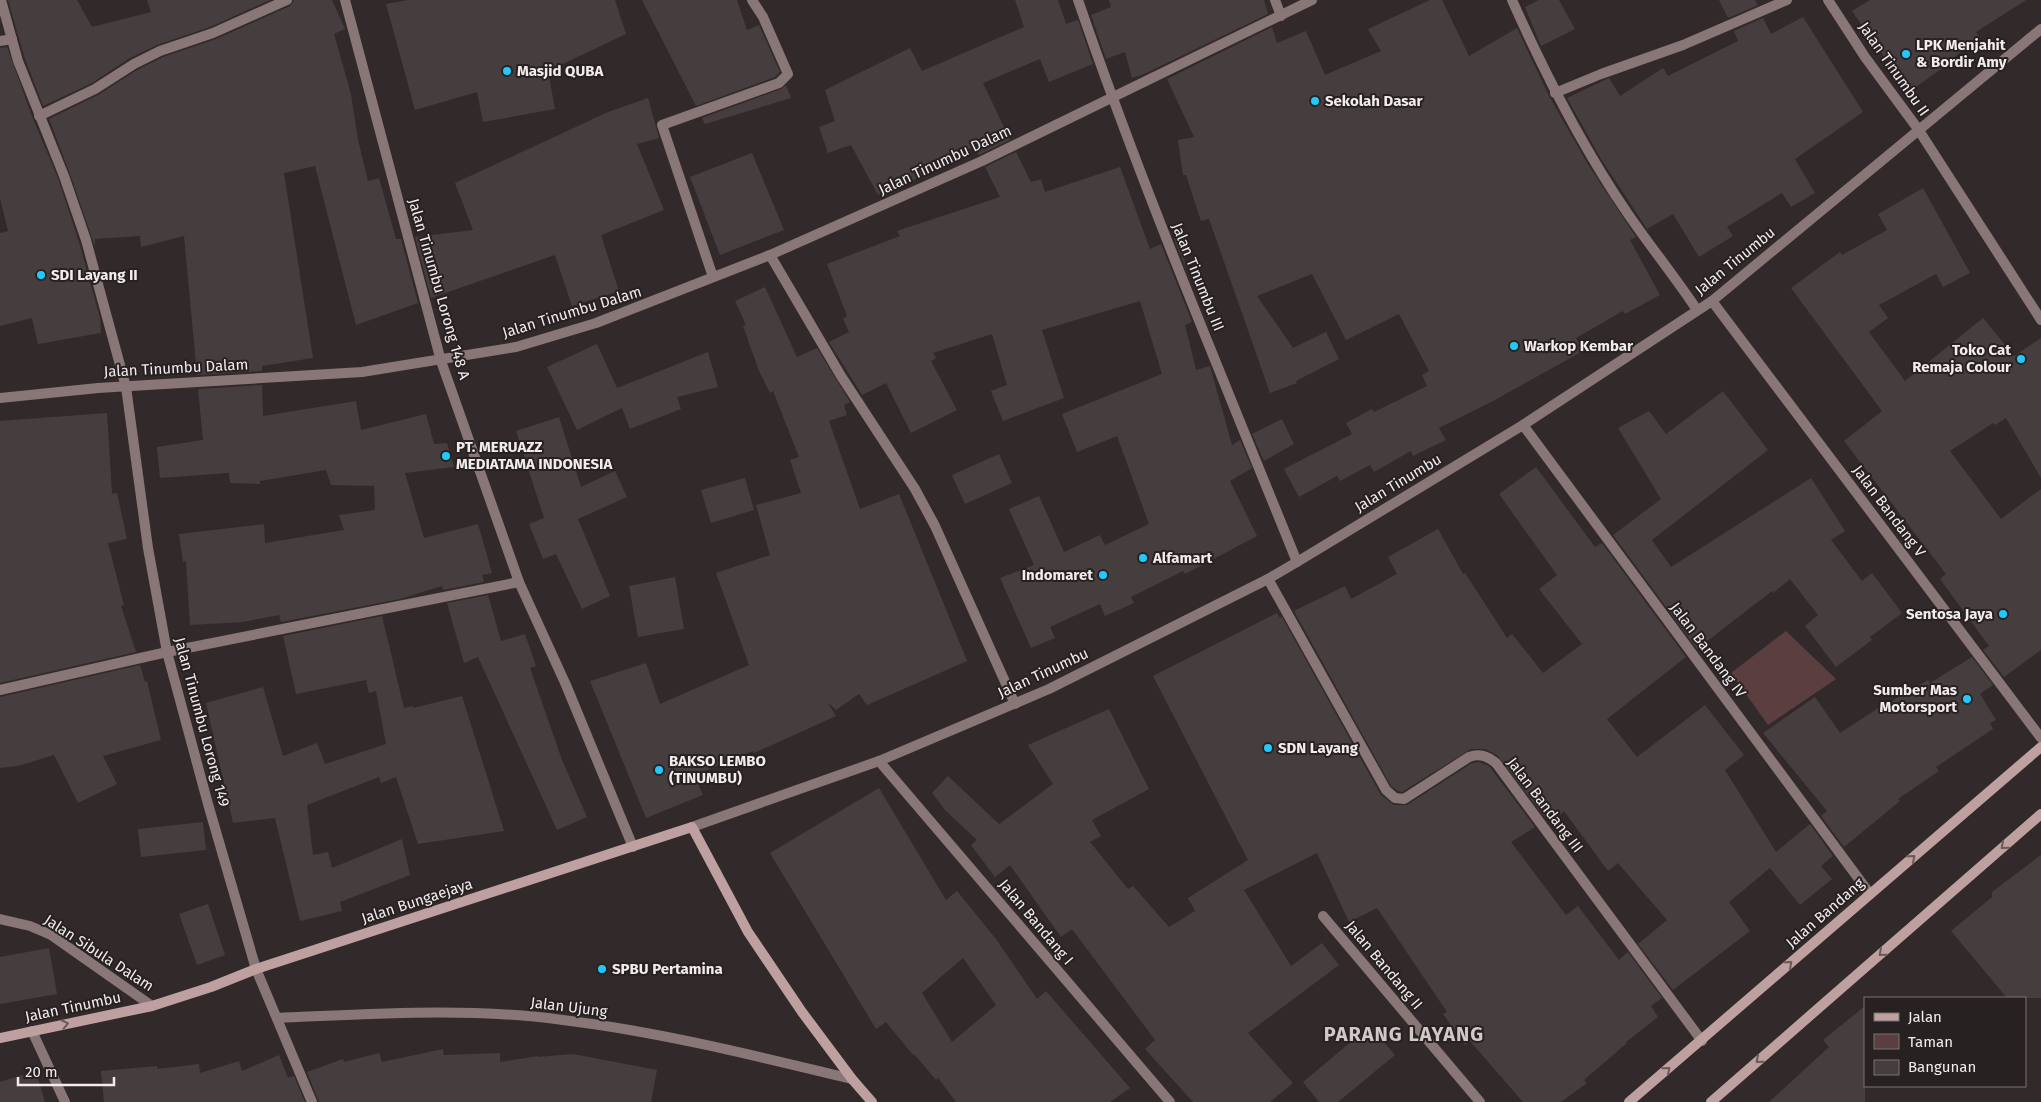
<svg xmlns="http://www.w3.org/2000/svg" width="2041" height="1102" font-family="'Fira Sans',sans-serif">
<rect width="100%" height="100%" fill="#322a2a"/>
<polygon fill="#5b3f40" points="1786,631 1836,679 1768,725 1731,673"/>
<g fill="#463e3e" fill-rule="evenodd">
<polygon points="8,0 77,0 92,27 151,12 147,0 270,0 210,27 157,45 130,58 92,83 43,106 25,59"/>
<polygon points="294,0 332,0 345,29 334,34 351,94 358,140 368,181 379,178 396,239 401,239 418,303 356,325 315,166 284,173 313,358 262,366 262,371 197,375 184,236 141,247 140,236 95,239 95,247 70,174 49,119 98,95 137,70 163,57 216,39 290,6"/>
<polygon points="408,0 615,0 626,34 548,71 555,109 483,122 477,92 415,110 386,4"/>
<polygon points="642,0 737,0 747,30 759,25 780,72 775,77 696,106"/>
<polygon points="1015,0 1058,0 1066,24 1078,20 1093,64 1049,82 1040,59 983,83 1010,140 979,155 975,146 883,197 882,193 878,195 851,145 828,153 819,127 835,121 825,90 910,48 922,71 1024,27"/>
<polygon points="1109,0 1264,0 1268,14 1144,74 1132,78 1125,52 1106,59 1091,15 1111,7"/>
<polygon points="1430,0 1442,0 1469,56 1517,28 1549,96 1589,166 1636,237 1630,240 1660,295 1625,314 1623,311 1576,338 1583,351 1493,401 1439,428 1446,440 1413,456 1411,451 1374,472 1370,465 1340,481 1337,476 1299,497 1284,469 1352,434 1346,423 1372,409 1374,412 1427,386 1422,375 1429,371 1399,314 1346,340 1312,274 1257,296 1293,348 1326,332 1339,359 1296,381 1297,383 1270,393 1209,219 1201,221 1186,175 1183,175 1178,140 1194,137 1167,79 1272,27 1277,43 1306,31 1325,75 1381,51 1368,29"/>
<polygon points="1539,0 1559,0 1575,29 1541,46 1525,7"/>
<polygon points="1719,0 1755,0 1758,5 1728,18"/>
<polygon points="1870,0 2026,0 1976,32 1979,36 1941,69 1909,92 1852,11"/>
<polygon points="1803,17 1863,112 1795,159 1815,193 1791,207 1782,193 1727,227 1733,236 1699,257 1673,214 1647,229 1601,159 1567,98 1609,78 1620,96 1663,68 1668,76 1738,41 1734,31 1763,18 1771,34"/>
<polygon points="7,47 33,119 58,178 79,242 100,318 101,333 38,344 32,318 0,326 0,233 8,231 0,198 0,48"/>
<polygon points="786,85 791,98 705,124 702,118 781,89"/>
<polygon points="648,98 659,138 637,144 664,210 601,235 619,291 572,306 555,255 431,298 415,237 473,230 455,183 608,112"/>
<polygon points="1016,152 1031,182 1041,179 1045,192 1120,167 1150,249 1161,244 1192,322 1185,325 1196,370 1210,366 1232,445 1240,440 1252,468 1230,481 1257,536 1185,574 1183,571 1131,597 1134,603 1105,616 1100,604 1050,627 1055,638 1031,648 1000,578 1034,565 1009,509 1039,496 1064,552 1100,535 1105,545 1149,524 1117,436 1077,452 1062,414 1162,374 1140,301 1042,330 1064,398 1003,421 991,391 1007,385 992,334 933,353 936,358 931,361 957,410 911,433 886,383 862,395 829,342 849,332 843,319 847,316 827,264 900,236 897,231 1000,197 985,167"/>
<polygon points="752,153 784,230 720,255 690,177"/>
<polygon points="1923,188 1970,273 1943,287 1936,274 1879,305 1888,318 1869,332 1905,381 1983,318 2014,356 2041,338 2041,478 2006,418 1995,425 1993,423 1950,451 2001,519 2041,489 2041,650 2004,677 1983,650 1989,646 1940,579 1946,574 1844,441 1882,411 1791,288 1840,252 1842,255 1887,230 1878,214"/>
<polygon points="1178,237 1188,273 1174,239"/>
<polygon points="765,287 797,357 817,348 850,402 844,405 847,415 829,421 860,509 899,494 967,661 867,705 859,694 836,710 828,703 836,716 754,753 753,751 694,775 703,795 646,818 590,681 646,663 660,704 749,665 716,573 770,555 756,505 801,493 790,460 799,457 773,391 770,393 759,371 743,326 746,325 735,301"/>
<polygon points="597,344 617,388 708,352 718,387 677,397 681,409 630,429 622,408 577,430 547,367"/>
<polygon points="262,385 263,416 356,401 361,430 426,414 434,444 447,443 454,467 405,473 424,538 478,524 492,573 482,575 484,582 443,590 442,586 400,599 281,622 279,615 243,622 190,625 186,561 183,562 179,534 264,524 265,543 344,530 339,515 375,510 374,486 331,485 326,470 260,481 260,484 230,483 229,473 160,478 157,447 203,440 198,389"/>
<polygon points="1723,391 1768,450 1652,540 1671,567 1811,478 1845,531 1831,540 1862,581 1872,573 1902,613 1870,637 1872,640 1836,667 1805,626 1818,615 1790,579 1773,593 1772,591 1697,649 1613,535 1661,499 1618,428 1649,411 1666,434"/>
<polygon points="107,413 112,494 117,493 127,539 108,543 124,605 121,606 136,652 0,683 0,421"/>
<polygon points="559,417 581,487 615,471 627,497 578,519 610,596 582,609 556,554 543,559 529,524 544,518 516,431"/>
<polygon points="1282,419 1294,444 1264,461 1252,434"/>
<polygon points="999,454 1012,483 965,504 952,475"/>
<polygon points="1536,467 1595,547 1602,543 1686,657 1607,719 1637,757 1705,705 1744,755 1725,770 1776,852 1810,824 1833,856 1821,866 1832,879 1800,905 1770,868 1729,902 1750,931 1673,990 1638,944 1667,920 1618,863 1608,871 1564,811 1560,815 1558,812 1546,819 1497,755 1485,749 1471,749 1402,792 1398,791 1391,786 1294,611 1345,586 1351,599 1397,574 1388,557 1438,529 1463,574 1465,573 1507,638 1512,634 1543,673 1582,644 1539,589 1557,575 1499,494"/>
<polygon points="745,478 754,510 711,523 701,490"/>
<polygon points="675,577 684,629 638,637 629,586"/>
<polygon points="488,595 501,641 525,634 536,666 530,668 562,760 587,817 557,830 478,657 464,663 447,603"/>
<polygon points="1277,613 1280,618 1282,617 1381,795 1394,805 1407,805 1472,763 1479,762 1489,766 1535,827 1511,842 1566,915 1578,906 1619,960 1628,952 1662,998 1651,1006 1658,1017 1626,1042 1627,1043 1584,1080 1587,1083 1561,1102 1523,1102 1470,1041 1465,1045 1443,1014 1447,1012 1377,908 1349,922 1317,853 1244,890 1291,966 1322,943 1339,965 1248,1033 1293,1083 1270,1102 1193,1102 1145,1049 1155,1040 1072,929 1061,937 1010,865 995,877 971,845 977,840 946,811 932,793 948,776 999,824 1053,784 1028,745 1109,709 1149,789 1092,820 1101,836 1090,842 1128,889 1133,886 1169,927 1195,911 1188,898 1248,860 1153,676"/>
<polygon points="382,616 404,708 413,706 413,708 462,696 504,831 418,844 396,777 381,783 379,777 307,805 313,855 328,852 332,868 402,839 410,875 340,902 342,911 300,921 275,818 233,823 206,703 263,687 283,756 317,743 325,764 386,744 376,691 369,693 366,680 296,694 283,636"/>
<polygon points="1972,657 1993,685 1980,694 1996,720 1990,723 1993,729 1936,767 1939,771 1898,799 1900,801 1844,847 1821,816 1827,811 1763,733 1815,697 1840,733 1886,703 1887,704 1928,680 1930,683"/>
<polygon points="140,665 145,682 147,681 161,740 103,756 117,784 78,803 54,755 18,766 0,768 0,697"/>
<path d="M879,788l67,112 11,-9 39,48 41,60 9,-8 84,97 -20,14h-154l-18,-24 -2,2 -22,-26 -1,1 -27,-33 -10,7 -106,-176zM963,958l33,47 -44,37 -30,-49z"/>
<polygon points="203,822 206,850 141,857 138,829"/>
<polygon points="2041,855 2041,998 2007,998 1951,931 1992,897 1992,892"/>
<polygon points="208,904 225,955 197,965 179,914"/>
<polygon points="49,948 57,994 0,1004 0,957"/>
<polygon points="1865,1006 1865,1102 1769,1102 1829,1047 1823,1040"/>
<polygon points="1370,1026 1395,1055 1338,1102 1319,1102 1303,1082"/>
<polygon points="443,1049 444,1055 500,1053 500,1062 538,1056 538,1057 573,1054 657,1070 651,1102 319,1102 307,1072 343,1059 344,1062 379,1053 382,1062"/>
<polygon points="279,1055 288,1078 294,1076 305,1102 104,1102 101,1071 157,1066 157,1069 199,1064 200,1073 239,1061 242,1071"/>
<polygon points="36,1071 45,1102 0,1102 0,1082"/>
</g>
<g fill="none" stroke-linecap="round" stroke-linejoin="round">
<g stroke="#897676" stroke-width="10">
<polyline points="1,0 18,61 64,176 86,240 126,387 148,548 167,652 208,804 256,969 312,1102"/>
<polyline points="345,0 441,361 519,582 566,685 633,847"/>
<path d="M1078,0c65,190 144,376 219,562"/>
<polyline points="1275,0 1281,16"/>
<path d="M1512,0c33,74 70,147 116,214 22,32 47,63 69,96"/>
<polyline points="1828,0 1865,57 1918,129 2041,320"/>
<polyline points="0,41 12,39"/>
<polyline points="1555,93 1601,74 1683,45 1787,0"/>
<polyline points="39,116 95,89 134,64 160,51 213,33 287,0"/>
<polyline points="770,255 841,376 915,489 935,526 1015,704"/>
<polyline points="713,277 662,125 779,83 788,74 763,17 752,0"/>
<polyline points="1712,301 2041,738"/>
<polyline points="0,398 98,388 362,372 516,347 596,323 770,255 982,161 1312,0"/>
<polyline points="1523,425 1870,894"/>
<path d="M1268,579l118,211 9,8 9,1 65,-42c11,-4 18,-1 27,6l206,278"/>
<polyline points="0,690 167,652 519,582"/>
<polyline points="879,761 1170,1102"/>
<polyline points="692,827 879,761 1049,689 1268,579 1297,562 1523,425 1712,301 2041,29"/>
<polyline points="1323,916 1480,1102"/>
<polyline points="0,919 30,926 51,935 152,1006"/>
<path d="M277,1018c95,-4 191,-11 286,2 98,12 193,36 289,59"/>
<polyline points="32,1031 65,1102"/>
</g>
<g stroke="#bea0a0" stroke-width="10">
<polyline points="0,1038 152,1006 211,987 256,969 692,827 748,932 802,1012 852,1079 872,1102"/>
<polyline points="1629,1102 2041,747"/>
<polyline points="1711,1102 2041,814"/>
</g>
</g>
<defs><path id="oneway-chevron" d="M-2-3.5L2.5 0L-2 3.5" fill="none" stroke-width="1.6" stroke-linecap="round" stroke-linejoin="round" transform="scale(1.25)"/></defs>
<g stroke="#6c5a5a">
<use href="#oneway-chevron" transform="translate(2004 846) rotate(139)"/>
<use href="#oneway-chevron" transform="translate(1912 858) rotate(-41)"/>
<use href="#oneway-chevron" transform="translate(1882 953) rotate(139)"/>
<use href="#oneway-chevron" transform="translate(1789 964) rotate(-41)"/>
<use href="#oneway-chevron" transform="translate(65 1024) rotate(-12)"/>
<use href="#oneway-chevron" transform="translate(1759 1060) rotate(139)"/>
<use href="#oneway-chevron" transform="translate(1667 1070) rotate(-40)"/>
</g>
<g fill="#22c9fd" stroke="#282121" stroke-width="2">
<circle cx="1906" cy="54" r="5"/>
<circle cx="507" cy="71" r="5"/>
<circle cx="1315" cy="101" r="5"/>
<circle cx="41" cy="275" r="5"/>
<circle cx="1514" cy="346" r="5"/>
<circle cx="2021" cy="359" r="5"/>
<circle cx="446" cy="456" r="5"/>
<circle cx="1143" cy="558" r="5"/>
<circle cx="1103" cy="575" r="5"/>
<circle cx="2003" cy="614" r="5"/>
<circle cx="1967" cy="699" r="5"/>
<circle cx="1268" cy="748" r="5"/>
<circle cx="659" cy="770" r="5"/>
<circle cx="602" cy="969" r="5"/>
</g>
<g text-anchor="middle" stroke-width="4" stroke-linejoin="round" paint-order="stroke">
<g font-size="15" font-weight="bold" fill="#f2eded" stroke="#282121" text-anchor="start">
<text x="1916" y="50">LPK Menjahit<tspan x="1916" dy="17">&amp; Bordir Amy</tspan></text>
<text x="517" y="76">Masjid QUBA</text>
<text x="1325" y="106">Sekolah Dasar</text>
<text x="51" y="280">SDI Layang II</text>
<text x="1524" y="351">Warkop Kembar</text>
<text x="2011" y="355" text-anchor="end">Toko Cat<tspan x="2011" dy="17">Remaja Colour</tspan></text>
<text x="456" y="452">PT. MERUAZZ<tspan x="456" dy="17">MEDIATAMA INDONESIA</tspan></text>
<text x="1153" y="563">Alfamart</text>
<text x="1093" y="580" text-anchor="end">Indomaret</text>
<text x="1993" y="619" text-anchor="end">Sentosa Jaya</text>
<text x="1957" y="695" text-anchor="end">Sumber Mas<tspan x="1957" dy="17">Motorsport</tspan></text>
<text x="1278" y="753">SDN Layang</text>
<text x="669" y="766">BAKSO LEMBO<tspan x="669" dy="17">(TINUMBU)</tspan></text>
<text x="612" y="974">SPBU Pertamina</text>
</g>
<g font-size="15" fill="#f2eded" stroke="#282121">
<text transform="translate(1894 69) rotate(55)" y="5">Jalan Tinumbu II</text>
<text transform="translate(945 160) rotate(-25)" y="5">Jalan Tinumbu Dalam</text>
<text transform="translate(1735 261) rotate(-39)" y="5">Jalan Tinumbu</text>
<text transform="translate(1198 277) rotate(68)" y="5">Jalan Tinumbu III</text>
<text transform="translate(439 289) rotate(74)" y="5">Jalan Tinumbu Lorong 148 A</text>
<text transform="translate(572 312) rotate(-17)" y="5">Jalan Tinumbu Dalam</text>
<text transform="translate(176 368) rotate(-3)" y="5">Jalan Tinumbu Dalam</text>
<text transform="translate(1398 483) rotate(-31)" y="5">Jalan Tinumbu</text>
<text transform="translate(1889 511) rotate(53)" y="5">Jalan Bandang V</text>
<text transform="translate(1708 650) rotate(53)" y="5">Jalan Bandang IV</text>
<text transform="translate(1043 673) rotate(-25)" y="5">Jalan Tinumbu</text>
<text transform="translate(202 722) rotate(75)" y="5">Jalan Tinumbu Lorong 149</text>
<text transform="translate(1545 805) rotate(53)" y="5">Jalan Bandang III</text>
<text transform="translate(417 901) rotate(-18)" y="5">Jalan Bungaejaya</text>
<text transform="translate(1825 913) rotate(-41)" y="5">Jalan Bandang</text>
<text transform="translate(1036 922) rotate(50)" y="5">Jalan Bandang I</text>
<text transform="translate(99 953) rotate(33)" y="5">Jalan Sibula Dalam</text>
<text transform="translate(1384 965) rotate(50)" y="5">Jalan Bandang II</text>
<text transform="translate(73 1007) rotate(-12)" y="5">Jalan Tinumbu</text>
<text transform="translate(569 1007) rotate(7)" y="5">Jalan Ujung</text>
</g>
<g font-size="20" font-weight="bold" letter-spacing="1" fill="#d2c8c8" stroke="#282121">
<text x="1404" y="1041">PARANG LAYANG</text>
</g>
</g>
<rect x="1864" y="997" width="162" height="90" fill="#282121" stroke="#797373"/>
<rect x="1874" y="1013" width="25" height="8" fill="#bea0a0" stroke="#797373"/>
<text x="1908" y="1022" font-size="15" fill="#f2eded">Jalan</text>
<rect x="1874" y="1034" width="25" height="15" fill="#5b3f40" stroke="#797373"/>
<text x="1908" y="1047" font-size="15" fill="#f2eded">Taman</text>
<rect x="1874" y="1060" width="25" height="15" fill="#463e3e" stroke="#797373"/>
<text x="1908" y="1072" font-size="15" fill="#f2eded">Bangunan</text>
<path d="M18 1077v8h96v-8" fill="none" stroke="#f2eded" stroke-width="2.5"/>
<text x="25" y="1077" font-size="15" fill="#f2eded" stroke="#282121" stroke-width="4" paint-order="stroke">20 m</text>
</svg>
